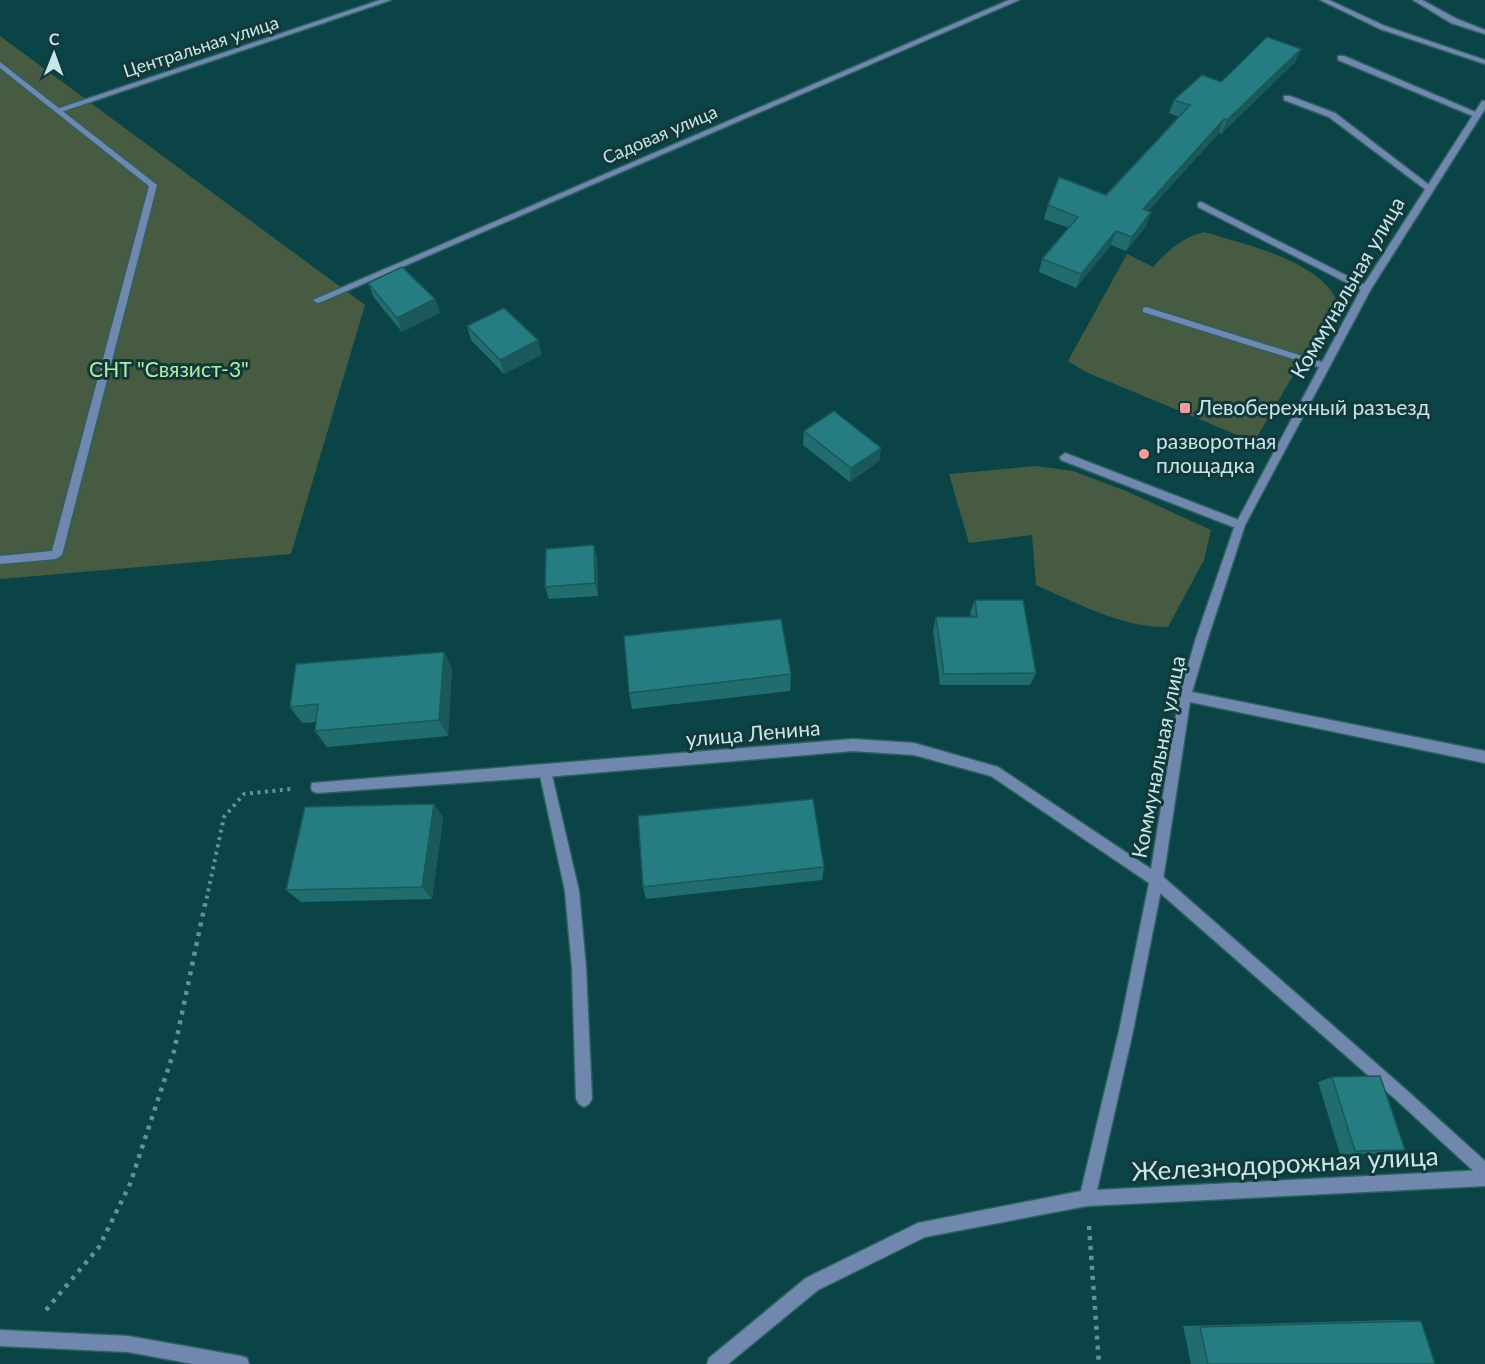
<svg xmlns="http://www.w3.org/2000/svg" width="1485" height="1364" font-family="Lato,sans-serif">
<rect width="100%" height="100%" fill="#0b4447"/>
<g fill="#465b41">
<polygon points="0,36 365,305 291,554 0,579"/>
<path d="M1204,232c39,12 115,28 133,69l-83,141 -168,-70 -18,-11 59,-107 26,13c14,-16 30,-30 51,-35z"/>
<path d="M1036,466l37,5 53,20 85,39 -7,30 -36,67c-45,1 -91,-24 -132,-42l-4,-50 -63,8 -20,-69z"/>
</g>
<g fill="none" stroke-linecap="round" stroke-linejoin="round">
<defs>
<g id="lane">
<polygon points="1338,56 1344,56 1480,114 1473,116 1338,60"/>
<polygon points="0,62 157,185 62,555 56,559 0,564 0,556 52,551 149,186 0,68"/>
<polygon points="1284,96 1290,96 1335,113 1433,188 1426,190 1329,117 1284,100"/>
<polygon points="1201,202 1369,287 1371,289 1366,292 1363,291 1198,207 1198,203"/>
<polygon points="1146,307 1328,364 1330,366 1325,369 1143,312 1143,308"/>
<polygon points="1065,453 1244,522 1245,525 1240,529 1236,528 1061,460 1060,457"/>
<polygon points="545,765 549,767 551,771 579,891 586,968 592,1099 589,1104 584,1107 579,1104 576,1099 572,968 565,891 539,771 541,767"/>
<polygon points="1156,874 1161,875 1403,1087 1485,1161 1485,1180 1480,1177 1393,1097 1151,885 1149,880 1151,875"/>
</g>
<g id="street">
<polygon points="380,0 391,0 61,112 54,110"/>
<polygon points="1009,0 1019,0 321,302 318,303 313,300"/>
<polygon points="1320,0 1329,0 1385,26 1485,60 1485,64 1380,29"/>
<polygon points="1413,0 1422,0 1457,19 1485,30 1485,34 1451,23"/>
<polygon points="1482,101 1485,101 1485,109 1371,289 1245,525 1208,638 1192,692 1485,751 1485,763 1190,702 1163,880 1133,1031 1097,1190 1485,1170 1485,1186 1087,1206 925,1237 818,1290 728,1364 707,1364 709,1358 806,1278 918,1223 1081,1191 1119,1031 1149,883 991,776 914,755 853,751 545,777 317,793 312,791 311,787 312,783 853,739 914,743 998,767 1151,869 1179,696 1196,638 1235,525 1361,289"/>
<polygon points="0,1330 128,1336 241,1356 247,1358 249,1364 193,1364 128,1352 0,1346"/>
</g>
</defs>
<use href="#lane" stroke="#2d6164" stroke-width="3"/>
<use href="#street" stroke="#2d6164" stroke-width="3"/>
<polyline stroke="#649194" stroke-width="4" stroke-dasharray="3 4.5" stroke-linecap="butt" points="205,906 224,817 244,794 291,789"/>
<g stroke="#649194" stroke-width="4.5" stroke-dasharray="4 6" stroke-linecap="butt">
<polyline points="1089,1226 1099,1364"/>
<polyline points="46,1310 99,1247 130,1184 174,1051 205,904"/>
</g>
<use href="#lane" fill="#7088ad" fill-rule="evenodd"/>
<use href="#street" fill="#7088ad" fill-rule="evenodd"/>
</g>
<g fill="#206c6f">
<polygon points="1301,49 1295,62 1221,134 1219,133 1148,211 1151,212 1146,226 1126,251 1111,245 1076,288 1039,272 1042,259 1069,228 1044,219 1048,205 1106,195 1179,117 1169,113 1174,100 1221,82"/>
<polygon points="368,283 435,299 440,313 402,332 374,298"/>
<polygon points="467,326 538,340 541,355 504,374 471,340"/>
<polygon points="804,431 881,448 879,461 850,482 803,445"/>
<polygon points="597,558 598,596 549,599 545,587"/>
<polygon points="975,600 1036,673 1030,685 940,685 933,630 936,617 971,617 970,613"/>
<polygon points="444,652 452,669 448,736 327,747 315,731 316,722 302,723 290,707"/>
<polygon points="791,674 790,691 632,709 629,693"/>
<polygon points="434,804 443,818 432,899 301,902 286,890"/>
<polygon points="824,867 822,880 646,899 643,887"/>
<polygon points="1332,1077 1405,1150 1389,1154 1340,1154 1318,1082"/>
<polygon points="1395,1320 1421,1321 1435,1364 1191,1364 1183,1326"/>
</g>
<g fill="#1a585a">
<polygon points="1301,49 1295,62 1221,134 1227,120"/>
<polygon points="1224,119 1219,133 1138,222 1143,209"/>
<polygon points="1151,212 1146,226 1126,251 1132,237"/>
<polygon points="1116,231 1111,245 1076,288 1081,274"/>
<polygon points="435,299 440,313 402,332 397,318"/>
<polygon points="538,340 541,355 504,374 500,360"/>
<polygon points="881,448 879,461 850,482 851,468"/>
<polygon points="594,545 597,558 598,596 595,583"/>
<polygon points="444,652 452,669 448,736 439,720"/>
<polygon points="434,804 443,818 432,899 422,887"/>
</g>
<g fill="#257d81" stroke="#1a585a" stroke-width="1.5">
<polygon points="1267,37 1301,49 1227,120 1224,119 1143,209 1151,212 1132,237 1116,231 1081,274 1042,259 1078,217 1048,205 1059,177 1106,195 1190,105 1174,100 1202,75 1221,82"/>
<polygon points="402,267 435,299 397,318 368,283"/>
<polygon points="504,308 538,340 500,360 467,326"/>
<polygon points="834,411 881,448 851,468 804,431"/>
<polygon points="594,545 595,583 545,587 546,549"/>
<polygon points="975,600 1023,600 1036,673 944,674 936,617 977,617"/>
<polygon points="781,619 791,674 629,693 624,636"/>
<polygon points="444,652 439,720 315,731 318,704 290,707 296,664"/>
<polygon points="813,799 824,867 643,887 638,816"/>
<polygon points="434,804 422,887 286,890 305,807"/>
<polygon points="1380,1076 1405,1150 1355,1151 1332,1077"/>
<polygon points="1421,1321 1435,1364 1208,1364 1200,1327"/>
</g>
<g fill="#f59b9b" stroke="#13383a" stroke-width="2">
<rect x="1179" y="402" width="12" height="12" rx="3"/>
<circle cx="1144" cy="454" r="6"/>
</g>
<g text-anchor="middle" stroke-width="6" stroke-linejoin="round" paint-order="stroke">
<g font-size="18" fill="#c6e7e9" stroke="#13383a">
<text transform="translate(201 47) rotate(-18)" y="6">Центральная улица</text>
<text transform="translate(660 135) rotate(-23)" y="6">Садовая улица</text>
</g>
<g font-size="21" fill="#c6e7e9" stroke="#13383a">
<text transform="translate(1348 288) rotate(-60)" y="7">Коммунальная улица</text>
<text transform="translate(753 734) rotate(-5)" y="7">улица Ленина</text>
<text transform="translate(1159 757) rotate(-79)" y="7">Коммунальная улица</text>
</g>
<g font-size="21" fill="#b3eca5" stroke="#13383a">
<text x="169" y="377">СНТ "Связист-3"</text>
</g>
<g font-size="21" fill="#c6e7e9" stroke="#13383a" text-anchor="start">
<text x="1197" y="415">Левобережный разъезд</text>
<text x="1156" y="449">разворотная<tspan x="1156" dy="24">площадка</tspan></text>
</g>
<g font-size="26" fill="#c6e7e9" stroke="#13383a">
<text transform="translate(1285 1164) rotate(-3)" y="9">Железнодорожная улица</text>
</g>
</g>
<g transform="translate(54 54) rotate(1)" stroke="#13383a" stroke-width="4.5" paint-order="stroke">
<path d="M0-4.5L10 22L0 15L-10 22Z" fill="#c6e7e9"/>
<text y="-9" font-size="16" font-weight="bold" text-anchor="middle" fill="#c6e7e9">С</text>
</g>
</svg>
